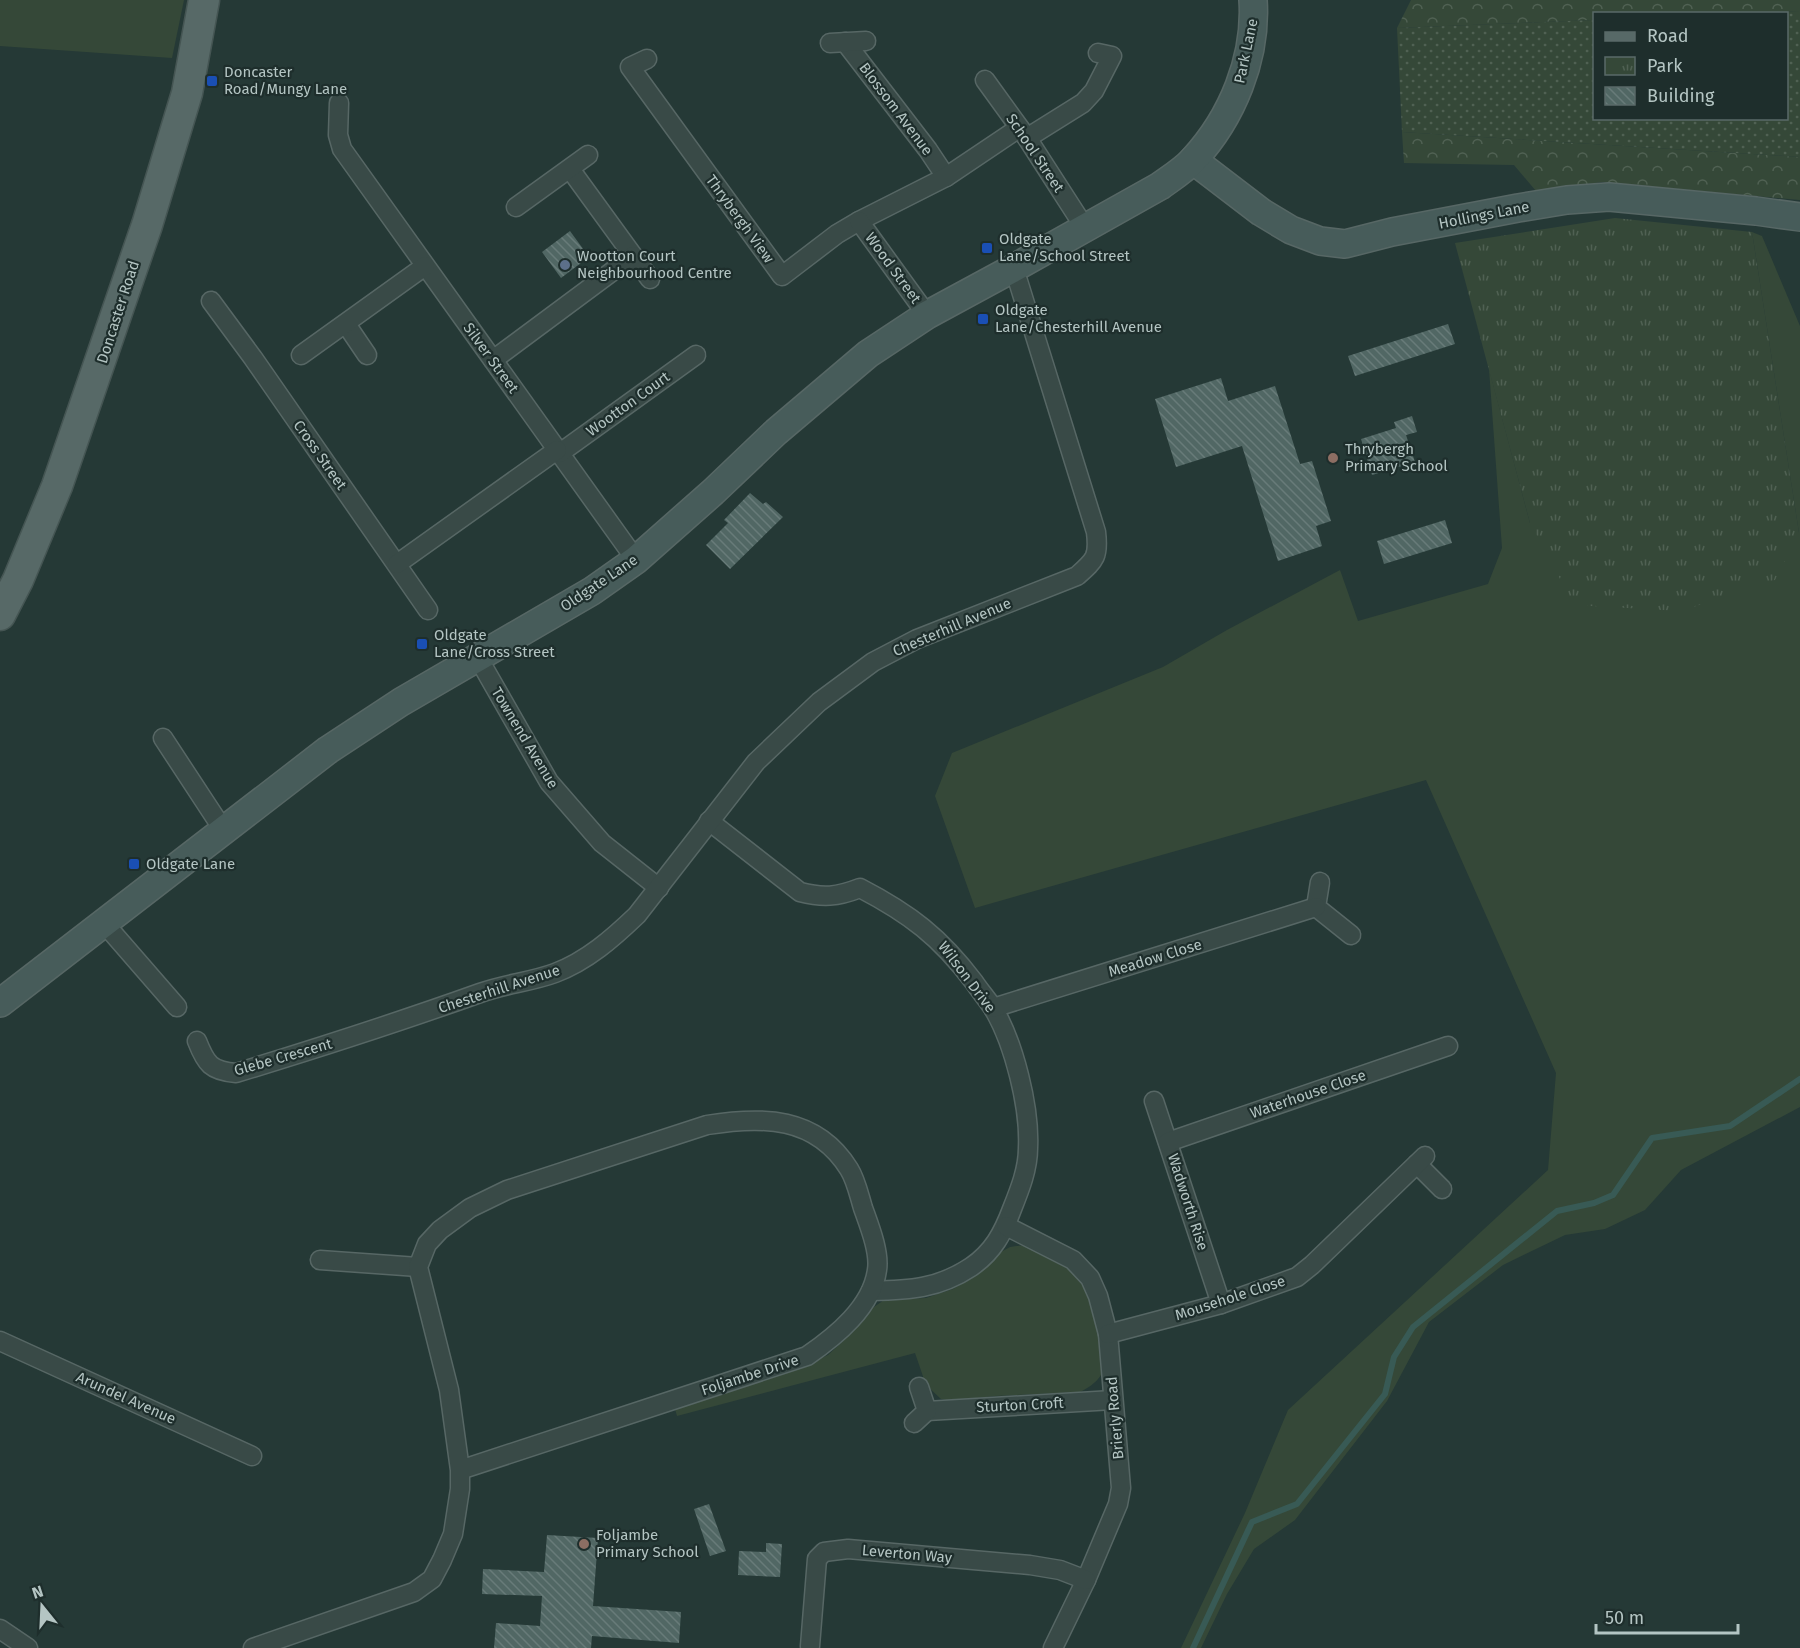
<svg xmlns="http://www.w3.org/2000/svg" width="1800" height="1648" font-family="'Fira Sans',sans-serif">
<defs>
<pattern id="forest-crowns" width="20" height="18" patternUnits="userSpaceOnUse" patternTransform="scale(1.5)"><rect width="20" height="18" fill="#354838"/><path d="M2 6a3 3 0 1 1 6 0M12 15a3 3 0 1 1 6 0" fill="none" stroke="#506153"/></pattern>
<pattern id="park-tufts" width="24" height="20" patternUnits="userSpaceOnUse" patternTransform="scale(1.5)"><rect width="24" height="20" fill="#354838"/><path d="M3 7l-1-3M5 7V3M7 7l1-3M15 17l-1-3M17 17v-4M19 17l1-3" fill="none" stroke="#506153"/></pattern>
<pattern id="garden-dots" width="8" height="8" patternUnits="userSpaceOnUse" patternTransform="scale(1.5)"><rect width="8" height="8" fill="#354838"/><path d="M2 2h.1M6 6h.1" fill="none" stroke="#506153" stroke-width="1.8" stroke-linecap="round"/></pattern>
<pattern id="building-back-hatch" width="6" height="6" patternUnits="userSpaceOnUse" patternTransform="scale(1.5)"><rect width="6" height="6" fill="#516764"/><path d="M-1 5l2 2M0 0l6 6M5-1l2 2" fill="none" stroke="#687b79"/></pattern>
</defs>
<rect width="100%" height="100%" fill="#253936"/>
<g fill="#354838">
<polygon points="0,0 184,0 172,58 0,46"/>
<polygon points="1752,232 1762,236 1800,326 1800,1107 1681,1170 1645,1210 1605,1229 1565,1235 1503,1265 1429,1322 1387,1401 1295,1520 1254,1549 1227,1594 1201,1648 1181,1648 1245,1513 1288,1410 1548,1170 1556,1073 1426,780 975,908 935,796 952,753 1163,667 1227,630 1340,570 1358,621 1488,584 1502,548 1489,369 1530,523 1799,533"/>
<path d="M1024,1245c21,10 47,20 61,40 10,13 24,75 16,90 -5,8 -13,13 -21,17l-85,4 -44,5 -10,-2 -15,-14 -11,-32 -238,63 -2,-7 131,-44 22,-10 24,-22 22,-26 10,-7 42,-2 27,-9 20,-12 26,-24 11,-6z"/>
</g>
<g fill="url(#forest-crowns)">
<polygon points="1411,0 1800,0 1800,11 1738,14 1594,14 1594,20 1397,28"/>
<polygon points="1402,132 1800,157 1800,200 1602,182 1536,191 1514,165 1404,163"/>
</g>
<polygon fill="url(#park-tufts)" points="1615,218 1752,232 1799,533 1775,580 1681,611 1574,605 1530,523 1455,243"/>
<polygon fill="url(#garden-dots)" points="1800,11 1800,157 1402,132 1397,28 1594,20 1594,118 1786,118 1786,14 1738,13"/>
<g fill="none" stroke-linecap="round" stroke-linejoin="round">
<polyline stroke="#385a55" stroke-width="6" points="1193,1648 1252,1522 1297,1504 1385,1394 1394,1357 1413,1327 1557,1211 1594,1203 1613,1195 1652,1138 1730,1126 1800,1079"/>
</g>
<g fill="url(#building-back-hatch)">
<polygon points="570,231 589,257 561,278 542,252"/>
<polygon points="1448,324 1455,344 1355,376 1348,356"/>
<polygon points="1221,378 1228,401 1275,386 1300,464 1312,461 1331,521 1316,526 1322,546 1278,561 1242,446 1176,467 1155,399"/>
<polygon points="1412,416 1417,432 1406,435 1415,462 1372,475 1361,439 1396,428 1394,422"/>
<polygon points="750,493 763,504 766,502 783,517 730,569 706,545 728,523 724,520"/>
<polygon points="1445,520 1452,543 1384,564 1377,541"/>
<polygon points="709,1504 726,1551 710,1556 694,1509"/>
<polygon points="547,1535 598,1538 593,1606 681,1612 679,1643 592,1636 591,1648 494,1648 496,1623 540,1626 542,1596 482,1594 483,1569 544,1572"/>
<polygon points="766,1543 782,1544 780,1577 738,1575 739,1551 766,1552"/>
</g>
<g fill="none" stroke-linecap="round" stroke-linejoin="round">
<defs>
<g id="street">
<polyline points="845,42 928,150 946,177"/>
<polyline points="830,43 866,41"/>
<polyline points="647,59 630,67 782,276 837,234 859,221 946,177 1019,128"/>
<polyline points="985,80 1027,138 1085,228"/>
<polyline points="339,103 338,135 342,149 636,560"/>
<polyline points="1027,138 1083,103 1094,91 1112,56 1098,53"/>
<polyline points="570,169 650,279"/>
<polyline points="516,207 588,155"/>
<polyline points="859,221 927,315"/>
<polyline points="211,301 253,358 428,610"/>
<polyline points="346,324 367,355"/>
<polyline points="301,355 425,266"/>
<polyline points="493,360 633,256"/>
<polyline points="560,453 696,355"/>
<polyline points="397,564 557,450"/>
<polyline points="477,656 549,782 602,843 659,888"/>
<polyline points="163,738 224,831"/>
<path d="M709,821l91,71c23,6 37,5 60,-4 50,26 80,49 114,94 6,9 13,17 19,26 21,35 37,99 35,140 0,21 -8,41 -16,61 -9,24 -19,43 -41,58 -33,22 -62,23 -100,24"/>
<polyline points="1320,882 1316,907 1351,935"/>
<polyline points="104,923 177,1007"/>
<polyline points="993,1008 1316,907"/>
<path d="M197,1041c9,23 14,30 39,32 82,-25 163,-51 244,-80 24,-9 51,-11 75,-20 32,-12 58,-35 82,-58l119,-153 63,-60 54,-40 44,-23 160,-63c18,-16 22,-19 19,-44l-78,-251 -6,-12"/>
<polyline points="1154,1101 1221,1304"/>
<polyline points="1168,1142 1448,1046"/>
<polyline points="1417,1164 1442,1189"/>
<polyline points="1006,1226 1073,1260 1090,1278 1098,1296 1108,1334 1121,1488 1118,1504 1086,1580 1053,1648"/>
<polyline points="320,1260 418,1267"/>
<polyline points="1108,1334 1221,1304 1297,1277 1312,1265 1425,1156"/>
<polyline points="0,1341 252,1456"/>
<polyline points="927,1411 1113,1400"/>
<polyline points="914,1423 927,1411 919,1387"/>
<polyline points="0,1629 28,1648"/>
<polyline points="810,1646 817,1559 824,1552 848,1549 1030,1565 1060,1570 1086,1580"/>
<path d="M253,1648l161,-56 18,-13 10,-19 11,-26 7,-45v-19l-11,-80 -31,-123 9,-23 13,-14 30,-22 37,-18 200,-65c55,-9 109,-9 142,44 7,11 10,26 14,39 6,17 17,44 14,62 -5,37 -41,66 -70,86l-347,114"/>
</g>
<g id="secondary">
<polyline points="1193,160 1261,212 1291,230 1320,241 1345,244 1392,232 1518,208 1567,200 1609,197 1756,211 1800,217"/>
<path d="M0,1003l328,-253 73,-48 191,-111 44,-31 77,-68 63,-60 92,-78 59,-39 85,-46 148,-83c11,-8 24,-16 33,-26 39,-42 64,-102 60,-160"/>
</g>
<polyline id="primary" points="0,615 18,580 57,486 147,225 187,93 204,0"/>
</defs>
<use href="#street" stroke="#576765" stroke-width="21"/>
<use href="#secondary" stroke="#576765" stroke-width="30"/>
<use href="#primary" stroke="#455553" stroke-width="33"/>
<use href="#street" stroke="#394a47" stroke-width="18"/>
<use href="#secondary" stroke="#475c5a" stroke-width="27"/>
<use href="#primary" stroke="#576967" stroke-width="30"/>
</g>
<g fill="#1a4fb4" stroke="#1e2e2c" stroke-width="2">
<rect x="206" y="75" width="12" height="12" rx="3"/>
<rect x="981" y="242" width="12" height="12" rx="3"/>
<rect x="977" y="313" width="12" height="12" rx="3"/>
<rect x="416" y="638" width="12" height="12" rx="3"/>
<rect x="128" y="858" width="12" height="12" rx="3"/>
</g>
<circle fill="#5c6f8a" stroke="#1e2e2c" stroke-width="2" cx="565" cy="265" r="6"/>
<g fill="#8d6e63" stroke="#1e2e2c" stroke-width="2">
<circle cx="1333" cy="458" r="6"/>
<circle cx="584" cy="1544" r="6"/>
</g>
<g text-anchor="middle" stroke-width="4.5" stroke-linejoin="round" paint-order="stroke">
<g font-size="15" fill="#b4c5c3" stroke="#1e2e2c">
<text transform="translate(1246 51) rotate(-78)" y="5">Park Lane</text>
<text transform="translate(896 109) rotate(53)" y="5">Blossom Avenue</text>
<text transform="translate(1035 153) rotate(56)" y="5">School Street</text>
<text transform="translate(1484 215) rotate(-11)" y="5">Hollings Lane</text>
<text transform="translate(740 219) rotate(54)" y="5">Thrybergh View</text>
<text transform="translate(893 268) rotate(54)" y="5">Wood Street</text>
<text transform="translate(118 312) rotate(-72)" y="5">Doncaster Road</text>
<text transform="translate(491 358) rotate(54)" y="5">Silver Street</text>
<text transform="translate(628 404) rotate(-36)" y="5">Wootton Court</text>
<text transform="translate(320 455) rotate(55)" y="5">Cross Street</text>
<text transform="translate(599 583) rotate(-34)" y="5">Oldgate Lane</text>
<text transform="translate(952 627) rotate(-23)" y="5">Chesterhill Avenue</text>
<text transform="translate(525 738) rotate(59)" y="5">Townend Avenue</text>
<text transform="translate(1155 958) rotate(-17)" y="5">Meadow Close</text>
<text transform="translate(967 977) rotate(53)" y="5">Wilson Drive</text>
<text transform="translate(499 989) rotate(-18)" y="5">Chesterhill Avenue</text>
<text transform="translate(283 1057) rotate(-16)" y="5">Glebe Crescent</text>
<text transform="translate(1308 1094) rotate(-19)" y="5">Waterhouse Close</text>
<text transform="translate(1188 1202) rotate(72)" y="5">Wadworth Rise</text>
<text transform="translate(1230 1298) rotate(-18)" y="5">Mousehole Close</text>
<text transform="translate(750 1375) rotate(-18)" y="5">Foljambe Drive</text>
<text transform="translate(126 1398) rotate(24)" y="5">Arundel Avenue</text>
<text transform="translate(1020 1405) rotate(-3)" y="5">Sturton Croft</text>
<text transform="translate(1115 1418) rotate(-95)" y="5">Brierly Road</text>
<text transform="translate(907 1554) rotate(5)" y="5">Leverton Way</text>
</g>
<g font-size="15" fill="#b4c5c3" stroke="#1e2e2c" text-anchor="start">
<text x="224" y="77">Doncaster<tspan x="224" dy="17">Road/Mungy Lane</tspan></text>
<text x="999" y="244">Oldgate<tspan x="999" dy="17">Lane/School Street</tspan></text>
<text x="577" y="261">Wootton Court<tspan x="577" dy="17">Neighbourhood Centre</tspan></text>
<text x="995" y="315">Oldgate<tspan x="995" dy="17">Lane/Chesterhill Avenue</tspan></text>
<text x="1345" y="454">Thrybergh<tspan x="1345" dy="17">Primary School</tspan></text>
<text x="434" y="640">Oldgate<tspan x="434" dy="17">Lane/Cross Street</tspan></text>
<text x="146" y="869">Oldgate Lane</text>
<text x="596" y="1540">Foljambe<tspan x="596" dy="17">Primary School</tspan></text>
</g>
</g>
<rect x="1593" y="12" width="195" height="108" fill="#1e2e2c" stroke="#5a6a68" stroke-width="1.5"/>
<rect x="1605" y="32" width="30" height="9" fill="#576967" stroke="#5a6a68" stroke-width="1.5"/>
<text x="1647" y="42" font-size="18" fill="#b4c5c3">Road</text>
<rect x="1605" y="57" width="30" height="18" fill="url(#park-tufts)" stroke="#5a6a68" stroke-width="1.5"/>
<text x="1647" y="72" font-size="18" fill="#b4c5c3">Park</text>
<rect x="1605" y="87" width="30" height="18" fill="url(#building-back-hatch)" stroke="#5a6a68" stroke-width="1.5"/>
<text x="1647" y="102" font-size="18" fill="#b4c5c3">Building</text>
<g transform="translate(42 1606) rotate(342)" stroke="#1e2e2c" stroke-width="4.5" paint-order="stroke">
<path d="M0-4.5L10 22L0 15L-10 22Z" fill="#b4c5c3"/>
<text y="-9" font-size="16" font-weight="bold" text-anchor="middle" fill="#b4c5c3">N</text>
</g>
<path d="M1596 1624v9h142v-9" fill="none" stroke="#b4c5c3" stroke-width="3"/>
<text x="1605" y="1624" font-size="18" fill="#b4c5c3" stroke="#1e2e2c" stroke-width="4.5" paint-order="stroke">50 m</text>
</svg>
